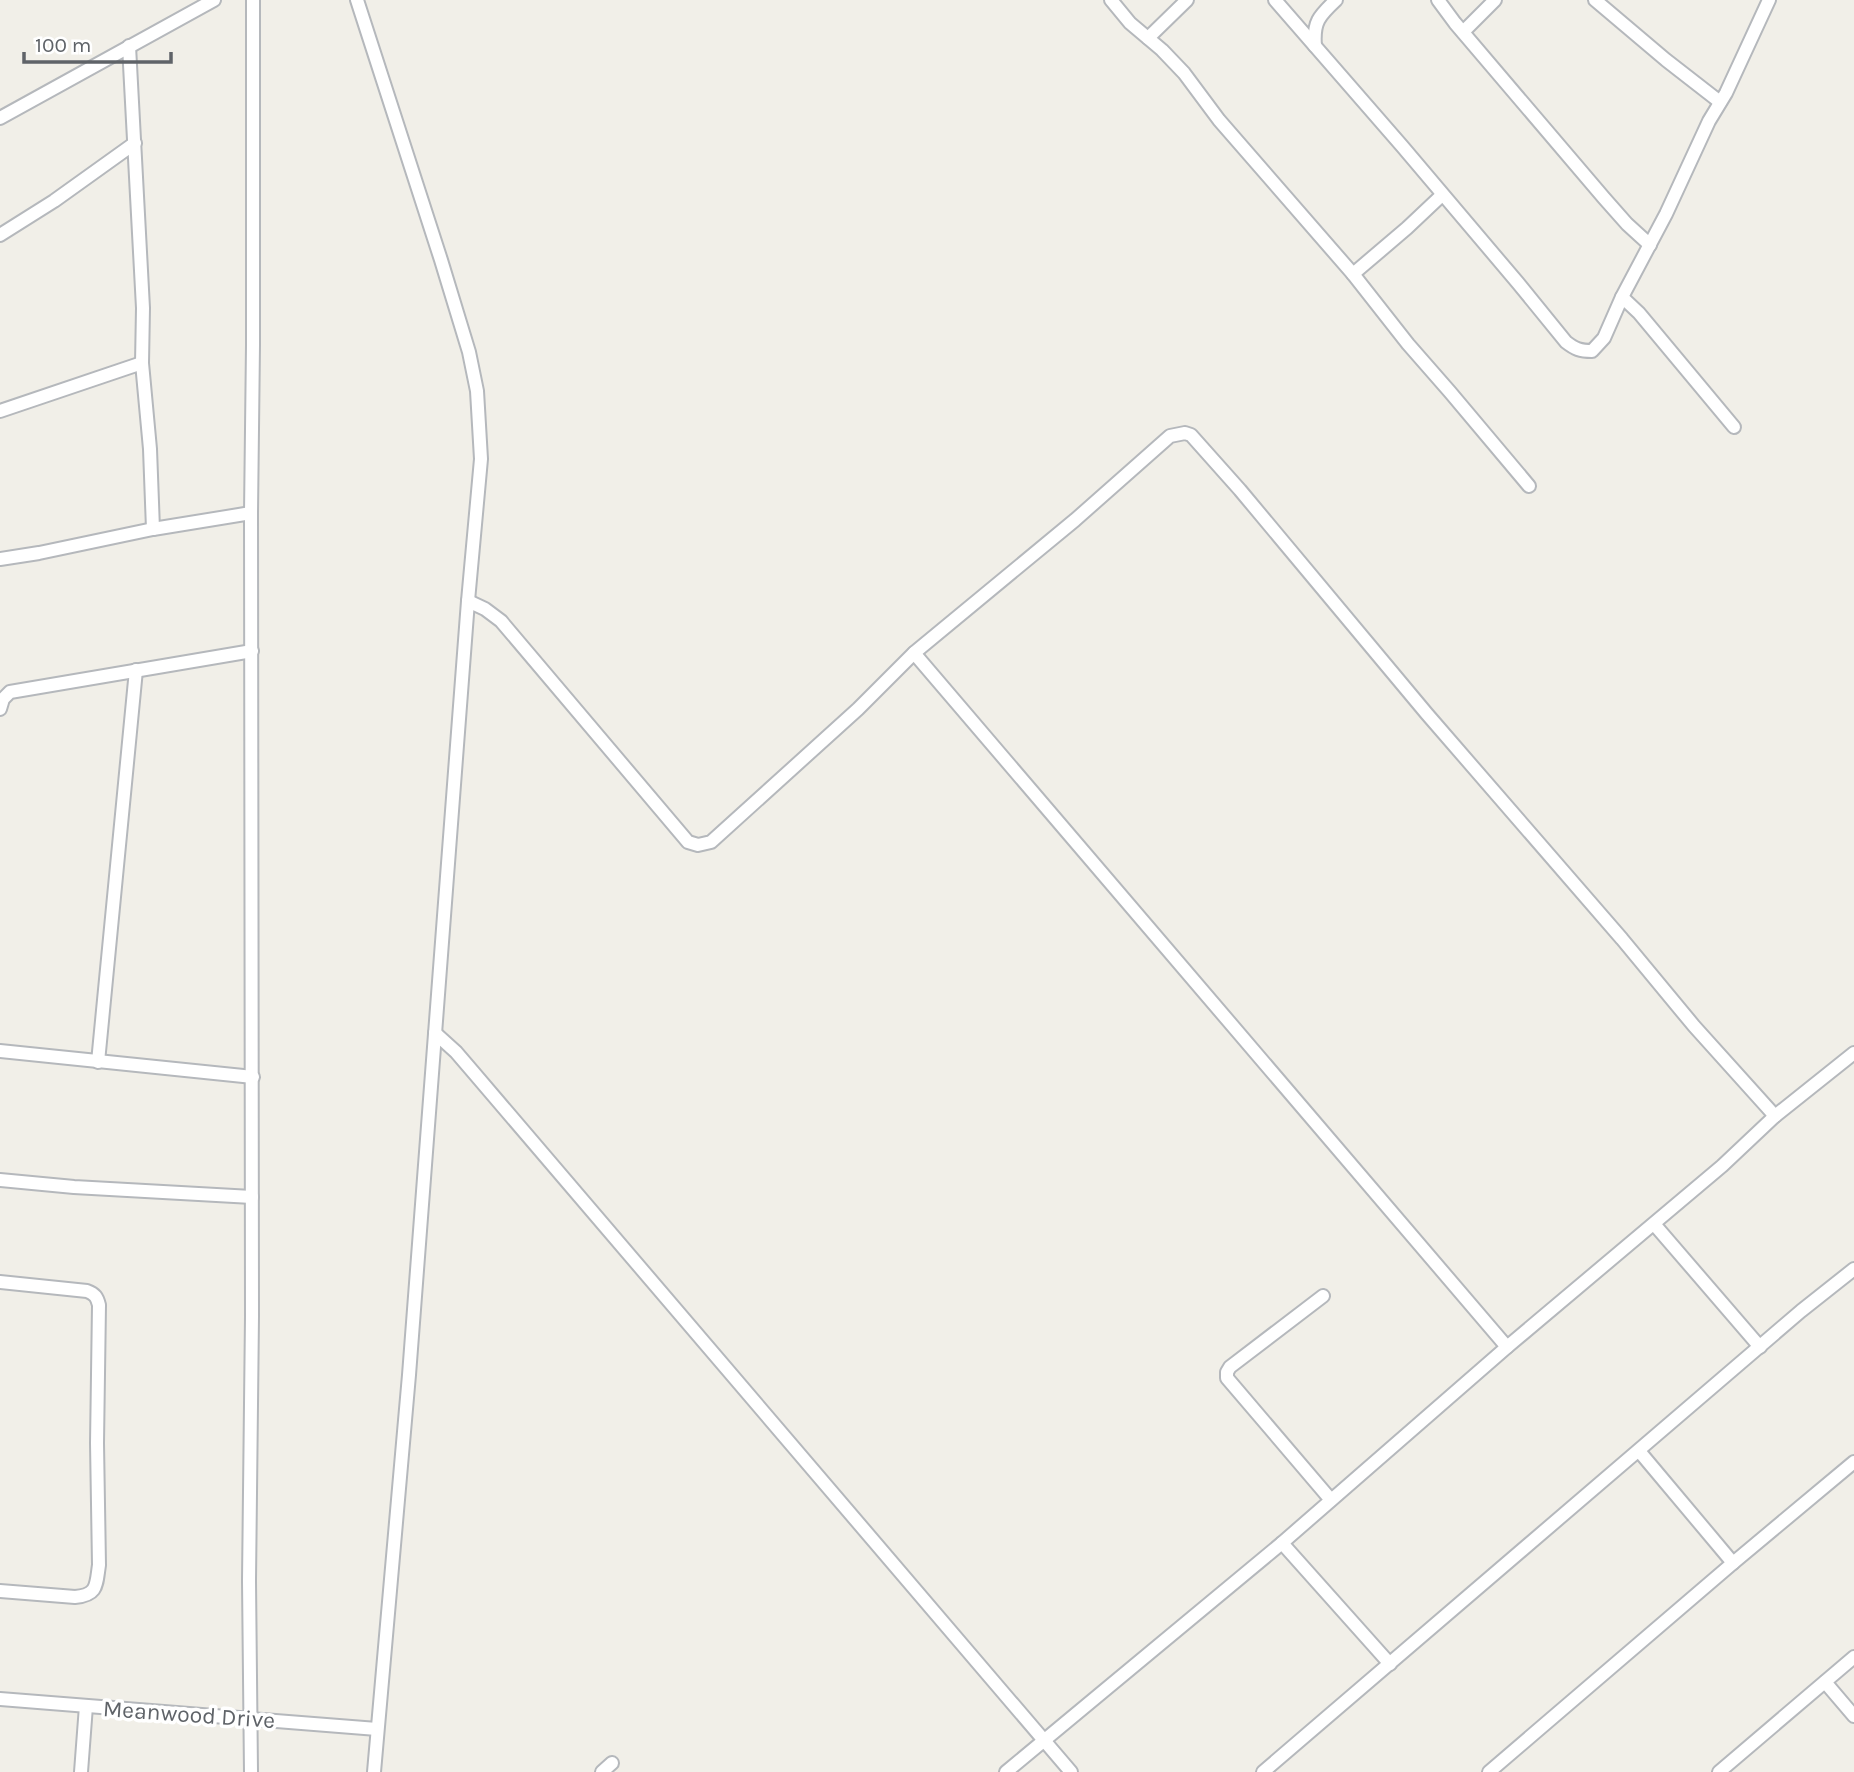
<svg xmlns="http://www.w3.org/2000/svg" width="1854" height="1772" font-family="Karla,sans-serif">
<rect width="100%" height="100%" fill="#f1efe8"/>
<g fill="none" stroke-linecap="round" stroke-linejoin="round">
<defs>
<g id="minor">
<polyline points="357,0 441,260 469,352 477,391 481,459 468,601 409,1375 374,1772"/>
<polyline points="1111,0 1130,23 1162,50 1184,73 1219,120 1353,274 1408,344 1450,392 1529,486"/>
<path d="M1275,0l127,146 116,137 48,59c9,7 14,9 26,9l12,-13 18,-41 44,-83 43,-93 17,-28 43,-93"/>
<polyline points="1438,0 1455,23 1604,198 1627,224 1650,245"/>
<polyline points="1595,0 1666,60 1720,102"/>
<polyline points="1463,32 1495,0"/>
<polyline points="1148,38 1187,0"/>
<polyline points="129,46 143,308 142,363 150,449 153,529"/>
<path d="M1315,46c-2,-24 4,-30 21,-46"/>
<polyline points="0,118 214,0"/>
<polyline points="0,235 54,201 135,143"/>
<polyline points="1353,274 1407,228 1442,195"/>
<polyline points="1622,297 1639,313 1734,427"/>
<polyline points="0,411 142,363"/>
<polyline points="0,559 39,553 153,529 251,513"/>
<polyline points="468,601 485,609 501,621 688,842 698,845 711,842 858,709 914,653 1075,520 1170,436 1185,433 1191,435 1240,490 1427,714 1622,939 1694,1026 1775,1116"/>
<polyline points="914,653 1507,1347"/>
<polyline points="0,709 3,699 10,692 252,651"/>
<polyline points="435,1033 456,1052 474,1073 1071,1772"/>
<polyline points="0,1051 253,1077"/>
<polyline points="98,1062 136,670"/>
<polyline points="0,1180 74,1187 252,1197"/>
<polyline points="1654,1224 1760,1347"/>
<path d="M0,1282l87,9c8,3 10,6 12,14l-2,138 2,122c-3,20 -1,30 -24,32l-75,-6"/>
<polyline points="1323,1296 1230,1367 1227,1372 1227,1378 1331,1500"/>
<polyline points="1639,1451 1733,1563"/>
<polyline points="1282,1543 1390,1664"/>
<polyline points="1825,1682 1854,1716"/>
<polyline points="0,1699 377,1729"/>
<polyline points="81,1772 86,1706"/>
<polyline points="251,1772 249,1581 252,1316 251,513 253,345 253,0"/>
<polyline points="602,1772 612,1763"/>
<polyline points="1006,1772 1282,1543 1507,1347 1722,1166 1775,1116 1854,1053"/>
<polyline points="1263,1772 1801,1311 1854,1269"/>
<polyline points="1489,1772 1733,1563 1854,1462"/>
<polyline points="1719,1772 1854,1657"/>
</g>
</defs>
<use href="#minor" stroke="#b5b8bc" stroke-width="16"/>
<use href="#minor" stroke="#fff" stroke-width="12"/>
</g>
<g text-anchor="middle" stroke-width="7" stroke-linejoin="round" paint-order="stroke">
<g font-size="23" fill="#5f6368" stroke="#fff">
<text transform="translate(189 1714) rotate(4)" y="8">Meanwood Drive</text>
</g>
</g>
<path d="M24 52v10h147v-10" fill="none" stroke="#5f6368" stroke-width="3.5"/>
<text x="35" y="52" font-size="21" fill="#5f6368" stroke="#ffffff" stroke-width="5" paint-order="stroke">100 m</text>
</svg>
